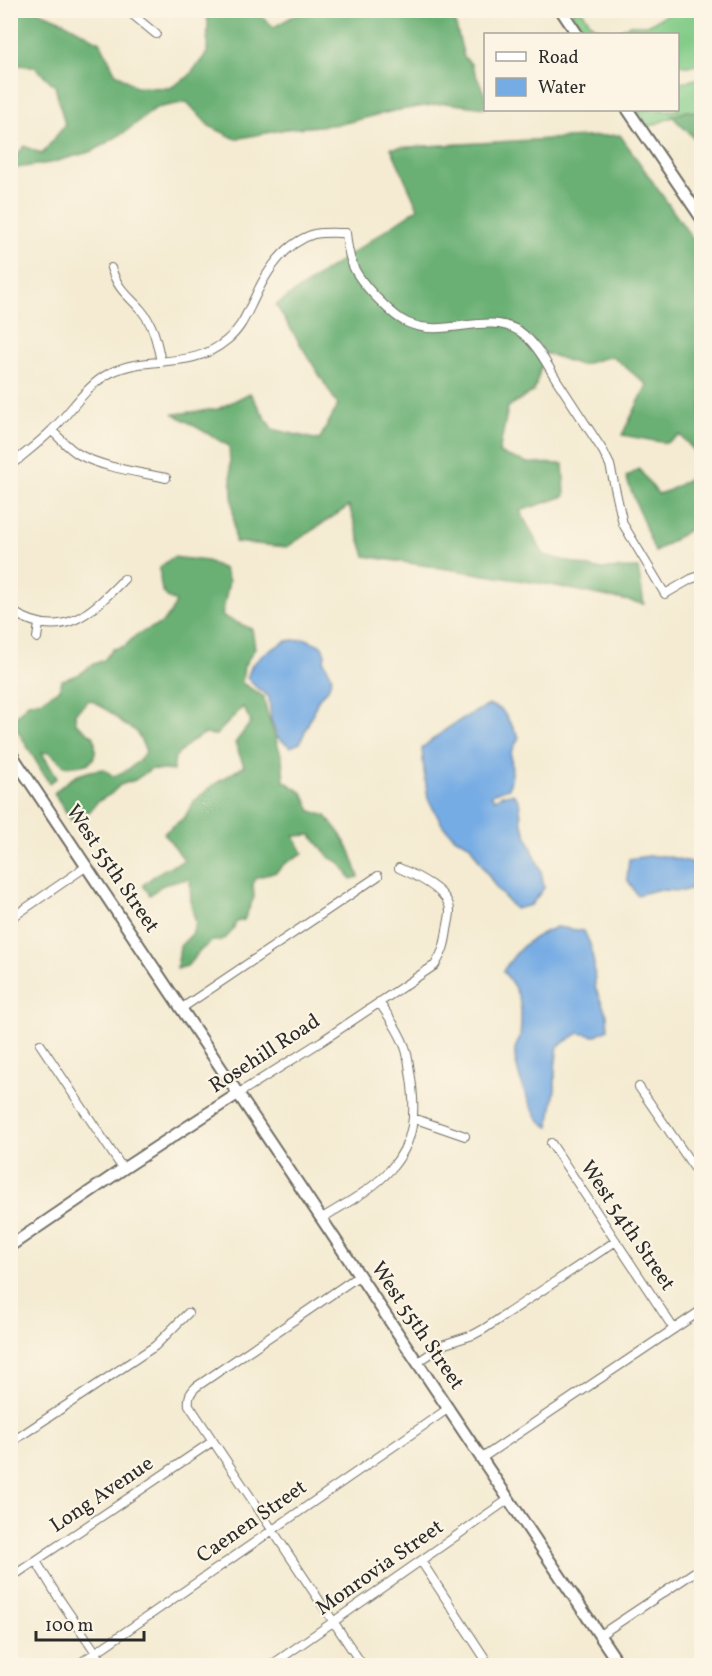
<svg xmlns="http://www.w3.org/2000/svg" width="712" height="1676" viewBox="0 0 712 1676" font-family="Vollkorn,serif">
<rect width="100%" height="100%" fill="#fcf5e5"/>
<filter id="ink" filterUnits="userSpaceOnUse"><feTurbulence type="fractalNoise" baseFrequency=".0167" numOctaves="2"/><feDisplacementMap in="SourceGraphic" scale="12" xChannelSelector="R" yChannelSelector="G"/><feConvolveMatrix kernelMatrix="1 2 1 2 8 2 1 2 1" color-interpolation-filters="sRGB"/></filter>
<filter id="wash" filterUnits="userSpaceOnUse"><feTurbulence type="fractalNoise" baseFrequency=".008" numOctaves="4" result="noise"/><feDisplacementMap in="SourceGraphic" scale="24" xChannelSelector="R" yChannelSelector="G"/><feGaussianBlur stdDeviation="1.35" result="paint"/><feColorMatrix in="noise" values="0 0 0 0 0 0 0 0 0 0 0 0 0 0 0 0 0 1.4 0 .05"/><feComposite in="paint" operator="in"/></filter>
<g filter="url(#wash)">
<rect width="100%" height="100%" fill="#f4ebd2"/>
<!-- green -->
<path fill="#83cc88" stroke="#577c5a" stroke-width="1.5" d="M570,11H582L593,26L612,34L630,25H647L674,11H701V65L684,66L678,64V34H586Z
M701,78V113L687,111L648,127L636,110H678V83Z"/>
<!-- forest -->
<path fill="#6ab074" stroke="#4a6e50" stroke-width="1.5" d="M11,10L38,11L62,21L100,42L115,72L136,87L170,88L188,77L207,53L208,22L205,11H258V13L274,27L302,11H439L454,18L464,57L471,64L485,95V108L445,103L393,111L341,124L286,129L236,139L209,126L187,102L156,108L125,132L93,151L50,163L11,169V159L14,160L24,146L42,154L65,125L55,86L35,67L11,64Z
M688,111L701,113V144H700L672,116Z
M620,135L701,251V522L655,552L626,477L639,469L658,494L670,490L699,473V456L680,435L666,443L622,435L647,385L612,356L580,365L545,353L534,391L508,407L499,453L528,463L563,464L565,496L520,511L544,555L597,569L638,568L644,604L550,585L365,556L349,506L287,547L235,542L229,446L174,414L218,409L250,393L272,429L319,440L338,405L276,305L418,208L391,148Z
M173,557L207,561L224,569L229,581L222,616L252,629L255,648L244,666L242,683L264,697L266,709L282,758L284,781L303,793L311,811L326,816L340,834L350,851L359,877L351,879L339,862L330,858L311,835L294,836L303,853L284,864L276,872L255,878L253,883L254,897L244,920L236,922C232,934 225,942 212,941L201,950L187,966L177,969L180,946L192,934L196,923L191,906L190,879L171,882L161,886L150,895L143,885C158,872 166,867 185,861L164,833L185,817L194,801L213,785L244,766L235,743L251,722L243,707L216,735L204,734L192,741L175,757L173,771L151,769L135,780L120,785L111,794L97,802L90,811L72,821L54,793C71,777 81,771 104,769L113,776C128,771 137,764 146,751L136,731L123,724L110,712L93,701L89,700L75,713L76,723L94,737C99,764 90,766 65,766L49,752L42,753L57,778L49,783L12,721L28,703C46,702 45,696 60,689L62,680L78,675L92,665L104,660L113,649L125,646L136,635L162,623L170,614L176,602C159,595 160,584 160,567Z"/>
<!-- water -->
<path fill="#76ace4" stroke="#506c88" stroke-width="1.5" d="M306,639L322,646L325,654L324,661L332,677L328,689L319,698L300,743L291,747L278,738L271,720L269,697L257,688L247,678L252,665L265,653L286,641Z
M490,705L502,710L519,737L511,753L512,775L509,788L494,793L491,796L495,799L502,795L513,794L519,801L522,824L541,871L544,888L531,905L515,909L497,889L469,844L456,838L443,826L428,799L424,771L422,748C445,729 462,717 490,705Z
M649,856H665L699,864L701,866V885L683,891L656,890L637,895L627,879L629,859Z
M556,927L584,931L590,944L594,964L595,987L607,1015L608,1029L594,1036L579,1033L558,1046L555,1068V1089L549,1127C532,1122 513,1066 515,1049C516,1045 519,1040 520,1036C521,1029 521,1020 521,1012C520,994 514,985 503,971C520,946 528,939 556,927Z"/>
</g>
<g filter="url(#ink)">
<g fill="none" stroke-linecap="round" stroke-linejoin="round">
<!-- street casing -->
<g stroke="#716e65" stroke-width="10">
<path id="street" d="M127,10L156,34
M10,112H11
M111,268C119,291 126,293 141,310C154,325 157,343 161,362
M52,431C61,439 69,449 80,455C104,468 139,472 166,478
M10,452L19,459
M10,466C24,454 39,443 52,430C72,411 85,386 110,373C150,353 189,372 227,340C241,329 246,315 254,299C266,272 284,243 314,234C325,232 336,233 346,233C349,264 354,274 376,297C385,306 396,318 408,323C445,339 486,311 519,331C537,343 547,365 558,382C573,405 588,428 603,451L610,465L623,524L665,594L691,579L702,575
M10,610C61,643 89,615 124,579
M37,638L39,624
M10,919L87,866
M182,1008L378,876
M40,1044L123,1169
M639,1087L702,1179
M239,1093L322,1041L435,965C443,952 445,945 447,930C448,924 450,917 450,911C450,891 415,875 399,868
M413,1118L465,1136
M551,1143L674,1329
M322,1218C345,1204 372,1190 390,1170C415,1142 416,1114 411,1078C409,1068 409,1057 405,1047C399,1030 389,1017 379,1002
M360,1275L196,1387C190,1393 188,1397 189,1405L363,1666
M418,1362L445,1344L473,1335L484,1329L616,1241
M10,1443L155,1346L188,1313
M482,1458L702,1310
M36,1561L58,1597L105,1666
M421,1561L490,1666
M10,1578L213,1441
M600,1635L702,1567
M76,1666L449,1408
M270,1666L509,1499"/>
</g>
<!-- secondary casing -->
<g stroke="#716e65" stroke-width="14">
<path id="secondary" d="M561,10L577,34
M628,110L702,219
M10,752L620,1666
M10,1246L123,1169L239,1093"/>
</g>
<!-- street -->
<use href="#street" stroke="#fff" stroke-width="8"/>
<!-- secondary -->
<use href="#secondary" stroke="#fff" stroke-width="10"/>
</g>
</g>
<g text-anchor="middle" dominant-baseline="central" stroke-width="4.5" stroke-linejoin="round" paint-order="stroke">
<!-- street labels -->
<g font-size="21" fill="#2b2b2b" stroke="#fcf5e5">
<text transform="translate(112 869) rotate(56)">West 55th Street</text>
<text transform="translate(265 1054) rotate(-33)">Rosehill Road</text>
<text transform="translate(627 1226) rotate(56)">West 54th Street</text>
<text transform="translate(417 1326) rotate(56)">West 55th Street</text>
<text transform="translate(102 1495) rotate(-34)">Long Avenue</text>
<text transform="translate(252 1522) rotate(-35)">Caenen Street</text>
<text transform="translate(380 1568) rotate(-35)">Monrovia Street</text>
</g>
</g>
<!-- margin -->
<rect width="712" height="1676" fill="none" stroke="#fcf5e5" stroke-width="36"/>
<!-- legend -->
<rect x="484" y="33" width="195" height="78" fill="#fcf5e5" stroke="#a8a49b" stroke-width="1.5"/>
<rect x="496" y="52" width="30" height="9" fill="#ffffff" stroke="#a8a49b" stroke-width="1.5"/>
<text x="538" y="63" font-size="18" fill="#2b2b2b">Road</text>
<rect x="496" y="78" width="30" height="18" fill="#76ace4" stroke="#a8a49b" stroke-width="1.5"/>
<text x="538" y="93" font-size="18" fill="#2b2b2b">Water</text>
<!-- scale -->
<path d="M36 1631v9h108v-9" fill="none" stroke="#2b2b2b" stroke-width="3"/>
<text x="45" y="1631" font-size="18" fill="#2b2b2b" stroke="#fcf5e5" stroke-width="4.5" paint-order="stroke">100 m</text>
</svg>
